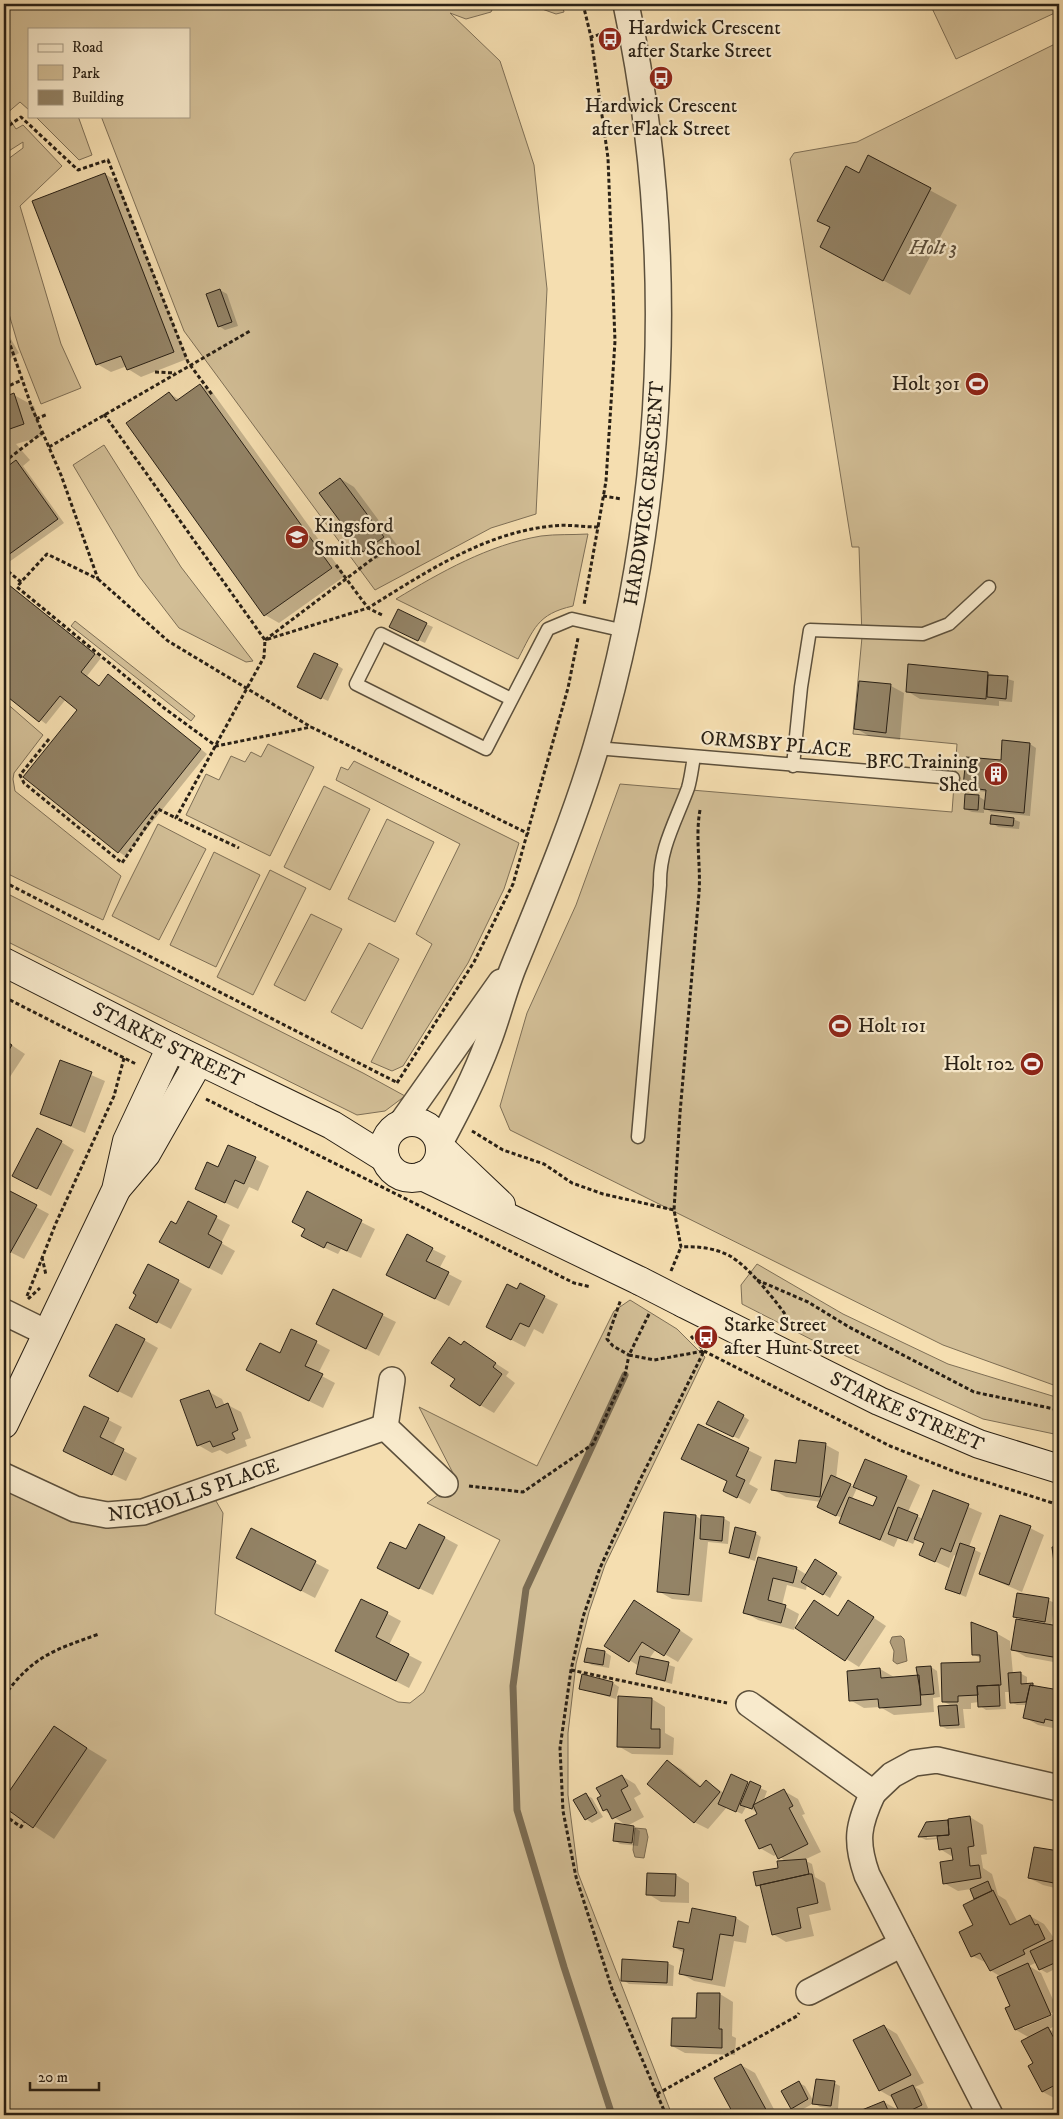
<svg xmlns="http://www.w3.org/2000/svg" width="1063" height="2119" viewBox="0 0 1063 2119" font-family="'IM FELL DW Pica',serif">
<rect width="100%" height="100%" fill="#f5deb0"/>
<filter id="stains"><feTurbulence type="fractalNoise" baseFrequency=".004" numOctaves="4"/><feColorMatrix values="0 0 0 0 .2 0 0 0 0 .09 0 0 0 0 .02 0 0 0 .5 -.17"/></filter>
<radialGradient id="worn" r=".72"><stop offset=".6" stop-color="#630" stop-opacity="0"/><stop offset="1" stop-color="#630" stop-opacity=".3"/></radialGradient>
<!-- green -->
<path fill="#d2be96" stroke="#7e6f56" d="M4,4H495L491,12L466,19L450,13L500,61L534,165L547,289L536,514L491,528L375,590L184,331L101,116H189V29H29V110L20,102L6,114L16,129L23,125L62,166L20,206L61,344L81,388L41,404L19,348L4,297V162L23,148V142L4,154Z
M528,4H562L564,12L556,14Z
M930,4H1059V11L956,59Z
M1059,42V1387L943,1345L510,1130L500,1106L527,1013L576,905L620,784L952,812L957,744L853,734L862,637L859,547H852L790,159L794,153L857,142Z
M35,116H78L92,155L79,160Z
M104,445L181,567L253,661L246,662L179,628L139,576L73,465Z
M588,534L573,606C537,614 534,629 518,659L396,599C441,572 488,545 541,536C556,534 572,535 588,534Z
M75,621L195,716L191,721L71,626Z
M4,701L43,735L14,773L13,779L15,791L121,876L103,920L4,872Z
M268,744L314,767L270,856L186,815L206,774L219,780L231,756L245,762L251,752L261,757Z
M354,761L519,843L504,889L468,963L403,1066L392,1071L371,1062L432,944L416,934L460,844L336,780L341,767L348,770Z
M324,786L370,809L330,890L284,867Z
M387,819L434,842L395,922L348,899Z
M158,824L206,849L159,940L112,916Z
M214,852L260,875L216,967L170,945Z
M270,870L306,888L253,995L217,977Z
M4,892L363,1073L405,1096L385,1111L357,1115L4,940Z
M311,914L342,929L305,1001L274,985Z
M369,943L399,959L362,1029L331,1012Z
M757,1264L843,1314L948,1364L1059,1398V1435L983,1419L824,1346L742,1304L741,1285Z
M630,1300L677,1329L705,1357L605,1565L589,1612L576,1664L568,1733V1795L578,1873L672,2115H4V1476L107,1515L209,1489L223,1513L215,1614L398,1702L410,1703L424,1692L500,1540L427,1503L438,1495L454,1475L419,1407L537,1466L614,1311Z"/>
<!-- water -->
<path fill="#b09d7b" stroke="#7a6b52" d="M901,1636L904,1639L907,1661L897,1664L893,1661L894,1651L890,1642L892,1637Z
M635,1828L646,1829L648,1837L644,1858L635,1857L633,1850Z"/>
<!-- shadow -->
<path fill="#0003" fill-rule="evenodd" d="M869,157L957,205L910,295L822,247Z
M105,174L118,182L187,359L141,377L128,369L127,366L111,372L97,364Z
M220,290L227,294L238,326L225,330L219,326Z
M4,327L19,353L4,362Z
M200,385L213,393L345,576L279,623L265,615L127,423L169,393L180,400Z
M14,395L34,406L43,436L16,444L30,460L23,466L64,523L9,562L4,559V398Z
M341,479L354,487L397,545L377,559L364,551Z
M4,581L101,658L87,676L100,687L114,680L207,754L125,856L119,852L79,710L66,699L46,724L4,692Z
M426,624L433,627L425,643L397,630Z
M337,665L343,669L328,701L305,690Z
M988,673L1014,681L1012,702L999,701V706L920,699L907,691Z
M861,683L891,686L904,693L900,740L869,736L855,728Z
M1030,744L1036,748L1030,816L991,812L984,808V813L972,812L965,809L978,796L986,801L987,792L971,790L964,787Z
M1013,819L1020,822L1019,829L998,827L992,823Z
M4,1040L25,1054L4,1086Z
M61,1062L105,1081L85,1133L41,1113Z
M61,1142L74,1150L51,1196L27,1183Z
M229,1146L269,1166L258,1191L249,1187L238,1209L197,1189L219,1169Z
M6,1191L49,1214L24,1259L4,1249V1196Z
M188,1203L230,1225L221,1243L235,1251L222,1275L174,1250Z
M361,1222L375,1229L361,1258L341,1249L338,1254L316,1244Z
M432,1249L446,1256L439,1269L462,1281L449,1306L401,1282Z
M149,1265L192,1289L171,1329L144,1315Z
M518,1291L544,1297L558,1304L543,1334L534,1329L525,1347L487,1327Z
M382,1315L396,1322L379,1356L331,1331Z
M292,1330L330,1350L318,1374L335,1383L323,1408L261,1378L280,1355Z
M450,1338L462,1346L464,1343L509,1372L506,1376L515,1383L494,1413L480,1405L457,1379Z
M144,1340L158,1348L132,1398L104,1384Z
M209,1392L222,1399L225,1406L228,1405L241,1412L251,1438L245,1440L247,1446L227,1454L220,1450L212,1453L198,1445Z
M85,1408L122,1427L113,1445L137,1458L126,1481L78,1458Z
M743,1416L749,1420L739,1439L714,1427Z
M699,1426L762,1457L749,1484L758,1489L750,1504L724,1490L729,1482Z
M800,1441L826,1445L839,1452L836,1479L854,1487L906,1478L920,1485L908,1512L923,1519L934,1492L982,1513L969,1547L981,1553L966,1597L946,1589L957,1556L954,1555L949,1568L921,1555L925,1544L916,1538L913,1544L898,1538L894,1547L840,1522L842,1518L825,1510L821,1502L786,1497L772,1489L797,1464ZM857,1488L878,1498L874,1508L852,1499Z
M696,1516L702,1520L723,1518L730,1522L728,1544L708,1542L702,1602L672,1599L658,1591Z
M1030,1528L1044,1535L1022,1592L980,1574Z
M252,1530L329,1570L315,1598L251,1565Z
M755,1533L761,1537L755,1561L730,1553Z
M445,1538L458,1545L433,1595L392,1575L406,1551Z
M759,1558L796,1568L807,1575L816,1561L842,1577L830,1598L807,1584L806,1590L787,1585L782,1605L799,1614L794,1630L758,1620L744,1612Z
M362,1600L401,1621L389,1645L422,1662L409,1688L350,1658Z
M1048,1600L1055,1603L1051,1626L1059,1627V1663L1026,1657L1012,1649L1024,1621L1015,1616Z
M648,1609L693,1639L678,1662L656,1649L649,1659L675,1667L672,1684L637,1674L639,1666L606,1646Z
M862,1610L886,1626L859,1667L797,1628Z
M996,1633L1010,1641L1013,1674L1020,1673L1027,1677V1685L1059,1693L1058,1729L1038,1725L1024,1717L1027,1705H1017L1011,1702L1010,1692H1005L1006,1709L986,1710L980,1706L979,1702L971,1703V1709H963L965,1728L947,1729L941,1726L952,1706L944,1702L982,1663V1659L973,1654Z
M605,1652L611,1656L609,1668L592,1665L585,1661Z
M931,1667L937,1671L940,1697L933,1698L934,1712L894,1715L880,1707L864,1708L850,1700L848,1672L880,1669L894,1677L919,1676Z
M613,1683L619,1687L616,1699L580,1688Z
M620,1698L652,1699L665,1707V1733L674,1738L673,1755L632,1754L618,1746Z
M54,1728L107,1760L54,1839L4,1806V1801Z
M667,1761L681,1769L702,1787L706,1781L724,1793L731,1776L767,1791L763,1802L784,1791L798,1799L805,1814L802,1815L821,1852L804,1860L812,1864L815,1877L825,1883L831,1910L809,1915L814,1936L786,1942L773,1934L762,1888L757,1885L786,1862L777,1854L774,1856L760,1848L757,1812L746,1807L742,1814L727,1807L708,1829L694,1822Z
M622,1776L635,1784L641,1794L634,1798L644,1817L627,1826L604,1810Z
M586,1795L592,1798L603,1817L592,1823L586,1819Z
M970,1817L983,1825L987,1854L981,1855L983,1868L992,1874L998,1895L1006,1900L1018,1923L1030,1916L1044,1924L1059,1945V1967L1047,1973L1040,1969L1037,1962L1029,1966L1041,1973L1059,2013V2024L1049,2029L1059,2035V2098L1056,2099L1043,2092L1030,2038L1016,2030L1007,2009L1011,2006L1001,1977L990,1970L987,1963L972,1956L977,1900L971,1889L958,1891L944,1883L954,1861L953,1857L940,1849L939,1839L926,1840L920,1837L927,1823ZM943,1834V1837L927,1838V1835ZM1056,2011L1057,2013L1023,2028V2026Z
M634,1827L640,1831L638,1846L620,1844L614,1840Z
M1035,1848L1059,1853V1889L1043,1885L1029,1878Z
M676,1875L689,1883V1903L661,1902L648,1894Z
M693,1910L736,1918L749,1926L746,1943L734,1941L725,1987L694,1981L680,1973L684,1953L674,1947L690,1925Z
M667,1963L674,1966L673,1986L629,1984L623,1980Z
M720,1994L733,2002L732,2036L736,2038L735,2055L685,2053L672,2046Z
M884,2026L897,2034L924,2083L915,2087L920,2090L928,2108L913,2115H904L899,2112L900,2115H860L859,2113L884,2102L900,2111L893,2098L879,2090Z
M741,2065L755,2073L777,2115H735L716,2079Z
M799,2083L805,2086L814,2102L834,2083L840,2086L838,2109L820,2107L814,2103L798,2112L792,2108Z"/>
<g fill="none" stroke-linecap="round" stroke-linejoin="round">
<!-- stream -->
<path stroke="#7a6b52" stroke-width="7" d="M612,2115L564,1967L517,1810L513,1686L526,1589L625,1375"/>
</g>
<!-- building -->
<path fill="#938366" stroke="#292015" d="M868,155L931,188L883,281L820,247L830,227L817,221L846,166L859,173Z
M105,173L174,352L127,370L121,356L96,365L32,201Z
M220,289L232,322L218,327L206,294Z
M200,384L332,568L264,616L126,423L169,392L176,401Z
M14,393L24,424L4,431V397Z
M4,441L10,448L4,454Z
M16,460L58,519L4,558V469Z
M340,478L384,537L363,552L319,493Z
M4,581L95,654L81,672L99,686L108,674L201,749L118,853L23,777L77,710L60,696L39,722L4,694Z
M398,609L427,623L418,641L389,627Z
M314,653L338,664L321,699L297,687Z
M908,664L988,672L986,699L906,692Z
M988,675L1008,676L1006,699L987,697Z
M859,681L891,684L886,733L854,729Z
M1002,740L1030,743L1024,813L984,809L986,790L963,787L966,757L1001,760Z
M965,794L979,795L978,810L964,809Z
M991,815L1014,818L1013,826L990,824Z
M4,1040L12,1045L4,1058Z
M60,1060L92,1072L71,1126L40,1114Z
M37,1128L62,1141L37,1189L12,1176Z
M228,1145L256,1157L244,1184L235,1180L225,1203L195,1189L207,1162L218,1167Z
M6,1189L37,1205L10,1253L4,1249V1193Z
M307,1191L362,1220L347,1251L327,1242L324,1248L301,1236L305,1229L292,1222Z
M188,1201L217,1216L208,1234L222,1242L209,1268L159,1242L171,1221L176,1224Z
M407,1234L433,1248L426,1261L449,1272L435,1299L386,1275Z
M148,1264L179,1280L157,1323L129,1308L136,1295L133,1293Z
M520,1283L545,1296L529,1327L520,1323L511,1340L486,1327L507,1284L517,1289Z
M333,1289L383,1314L366,1349L316,1324Z
M116,1324L145,1339L118,1392L89,1376Z
M291,1329L317,1341L305,1366L323,1374L309,1401L246,1370L260,1343L280,1353Z
M449,1337L461,1345L464,1341L496,1363L493,1367L502,1374L480,1406L450,1386L455,1379L431,1363Z
M209,1390L216,1408L228,1403L238,1430L232,1433L235,1439L213,1447L210,1441L197,1446L180,1400Z
M718,1401L744,1415L733,1437L706,1424Z
M84,1406L109,1418L100,1437L124,1449L112,1475L63,1451Z
M698,1424L749,1448L736,1476L745,1480L737,1498L723,1491L727,1481L681,1459Z
M799,1440L826,1443L820,1497L771,1490L775,1460L796,1463Z
M865,1459L907,1476L880,1540L839,1523L849,1497L873,1506L877,1497L853,1487Z
M831,1475L851,1484L836,1516L817,1507Z
M933,1490L969,1504L951,1552L941,1548L935,1562L919,1555L924,1543L914,1539Z
M898,1507L918,1515L907,1541L888,1534Z
M664,1512L696,1515L689,1595L657,1592Z
M701,1515L724,1517L722,1541L700,1539Z
M1000,1515L1031,1526L1009,1585L979,1574Z
M419,1524L445,1537L419,1589L377,1568L390,1542L406,1549Z
M735,1527L756,1532L749,1558L729,1553Z
M251,1528L316,1561L301,1591L236,1558Z
M960,1543L975,1548L960,1594L945,1589Z
M1059,1546V1594H1058L1052,1547Z
M758,1557L797,1567L793,1583L773,1578L768,1600L786,1605L781,1623L743,1613Z
M815,1559L837,1573L823,1595L801,1582Z
M1017,1593L1049,1598L1045,1622L1013,1617Z
M361,1599L388,1612L376,1637L409,1654L396,1681L335,1651Z
M634,1600L680,1630L664,1656L642,1642L629,1662L604,1646Z
M814,1600L838,1616L848,1600L874,1617L845,1661L795,1628Z
M1016,1619L1059,1626V1658L1011,1650Z
M971,1622L997,1632L1001,1685L977,1686L978,1695L958,1696V1702H942L941,1663L980,1662V1655H972Z
M587,1648L605,1651L603,1665L584,1662Z
M640,1656L669,1662L665,1681L636,1674Z
M931,1666L934,1694L921,1695L916,1667Z
M880,1668L881,1678L919,1675L921,1705L879,1708L878,1699L849,1701L847,1671Z
M1021,1672V1684L1033,1683V1686L1030,1685L1026,1702L1010,1703L1008,1673Z
M582,1674L613,1682L610,1696L579,1689Z
M999,1685L1000,1706L978,1707L977,1686Z
M1030,1685L1059,1690V1722L1045,1719L1044,1723L1023,1718Z
M618,1696L652,1698L651,1729H660V1748L617,1747Z
M957,1705L959,1725L940,1726L938,1706Z
M54,1726L87,1748L33,1828L4,1807V1799Z
M667,1760L700,1787L706,1780L720,1792L694,1823L647,1784Z
M731,1774L748,1782L736,1812L718,1804Z
M622,1775L628,1786L621,1790L631,1810L612,1819L607,1809L603,1811L597,1798L601,1796L596,1788Z
M750,1781L761,1786L752,1809L740,1805Z
M784,1789L793,1806L789,1808L808,1844L778,1859L771,1844L759,1849L745,1820L757,1814L753,1805Z
M586,1793L597,1813L585,1820L573,1800Z
M970,1816L974,1846L968,1847L970,1866L979,1865L981,1878L943,1884L940,1862L953,1860L951,1848L939,1850L937,1836L949,1835L948,1819Z
M948,1820L949,1835L918,1837L926,1822Z
M615,1823L634,1826L632,1843L613,1841Z
M1034,1847L1059,1851V1884L1028,1878Z
M806,1859L809,1874L756,1886L753,1872L778,1868L777,1861Z
M647,1873L676,1874L675,1896L646,1895Z
M809,1874H812L818,1903L797,1908L801,1928L772,1935L760,1885Z
M988,1881L992,1891L974,1899L970,1889Z
M993,1890L1010,1925L1030,1915L1035,1925L1038,1924L1045,1939L1023,1950L1025,1954L990,1971L980,1953L971,1957L959,1932L973,1925L963,1905Z
M692,1908L736,1917L733,1936L720,1934L712,1980L679,1974L684,1949L673,1947L678,1921L689,1923Z
M1053,1940L1059,1954V1961L1039,1970L1030,1951Z
M622,1959L668,1962L667,1983L621,1981Z
M1028,1963L1051,2015L1015,2030L1005,2008L1010,2006L997,1977Z
M697,1993H720L719,2029H722V2048L671,2046L672,2018H696Z
M884,2025L911,2075L879,2091L853,2040Z
M1048,2027L1058,2046L1055,2047L1059,2054V2083L1042,2092L1028,2066L1033,2063L1021,2041Z
M741,2064L769,2115H734L714,2078Z
M816,2079L835,2081L831,2106L812,2104Z
M799,2081L808,2099L791,2109L781,2091Z
M913,2085L922,2105L901,2115L891,2095Z
M884,2101L890,2115H859L857,2112Z"/>
<g fill="none" stroke-linecap="round" stroke-linejoin="round">
<!-- lane casing -->
<g stroke="#5c503c" stroke-width="15">
<path id="lane" d="M511,699L381,634L356,684L486,749L548,629L572,619L625,631
M596,748L953,778
M793,766L801,687L810,630L923,634L949,624L989,587
M638,1137L660,885C659,849 676,821 688,788C691,778 692,767 694,757"/>
</g>
<!-- street casing -->
<g stroke="#5c503c" stroke-width="28">
<g id="street">
<path d="M400,1125L501,982"/>
<path id="s1" d="M440,1143C457,1111 475,1077 488,1042C498,1016 504,989 515,963C544,892 574,821 596,747C667,507 678,249 626,4"/>
<path d="M4,1312L47,1333"/>
<path d="M385,1427L392,1380"/>
<path id="s2" d="M4,1476L75,1509L107,1515L143,1512L385,1427L445,1484"/>
<path d="M749,1704L873,1793L892,1775L914,1763L937,1760L1059,1788"/>
<path d="M873,1793C858,1825 855,1841 867,1875L990,2115"/>
<path d="M809,1992L902,1944"/>
</g>
</g>
<!-- secondary casing -->
<g stroke="#292015" stroke-width="30">
<g id="secondary">
<path id="s3" d="M4,962L171,1047L332,1125L385,1158"/>
<circle cx="412" cy="1150" r="28"/>
<path d="M441,1148L501,1205"/>
<path d="M422,1176L640,1281"/>
<path d="M118,1187L146,1154L199,1061"/>
<path id="s4" d="M683,1303L879,1401L979,1444L1059,1469"/>
<path d="M4,1424L116,1190L127,1141L171,1047"/>
</g>
</g>
<!-- path -->
<path stroke="#292015" stroke-width="3" stroke-dasharray="4 2.5" stroke-linecap="butt" d="M583,4L591,37L608,32
M591,37L608,158L615,341L606,481L598,527
M4,129L21,117L78,170L108,160L188,362L213,396
M4,327L32,408L61,475L98,579L47,554L21,582L4,568
M155,372L175,373
M4,388L22,380
M104,414L265,640L264,657L176,818L239,848
M36,419L48,414
M49,447L250,331
M4,462L42,433
M603,496L622,499
M373,545L379,554L265,640L368,608L384,616
M336,565L368,608C425,573 483,533 552,526C567,524 583,527 598,527L584,605
M98,579L168,641L311,727L529,834
M21,582L17,587L164,708L216,746L311,727
M49,739L20,775L24,783L122,863L158,809L176,818
M700,810C695,838 701,865 699,893L680,1113L674,1210L681,1247C698,1246 715,1248 730,1256C748,1266 780,1305 790,1322L788,1329
M4,882L398,1083
M4,997L136,1064
M397,1083L474,962L513,884L568,688L578,638
M206,1099L574,1283L591,1287
M472,1131L503,1150L544,1164L572,1183L603,1194L674,1210
M42,1257L46,1275
M671,1271L681,1247
M757,1280L808,1302L849,1327L974,1392L1059,1410
M27,1296L56,1223L114,1096L124,1058
M28,1299L40,1288
M649,1314L629,1355L654,1360L704,1351L639,1482L600,1568L583,1617L571,1670L560,1748L563,1811L576,1877L612,1989L666,2115
M691,1336L704,1351L890,1446L958,1473L1059,1505
M4,1347L8,1339
M469,1486L523,1492L593,1444L625,1375L629,1355L613,1346L607,1339L621,1299
M571,1670L727,1703
M4,1696C33,1656 54,1650 99,1634
M4,1815L21,1827L24,1822
M657,2094L797,2016L799,2013"/>
<!-- lane -->
<use href="#lane" stroke="#f8eacc" stroke-width="12"/>
<!-- street -->
<use href="#street" stroke="#f8eacc" stroke-width="25"/>
<!-- secondary -->
<use href="#secondary" stroke="#f8eacc" stroke-width="28"/>
<!-- secondary-bridge casing -->
<g stroke="#292015" stroke-width="30" stroke-linecap="butt">
<path id="secondary-bridge" d="M640,1281L683,1303"/>
</g>
<!-- secondary-bridge -->
<use href="#secondary-bridge" stroke="#f8eacc" stroke-width="28"/>
</g>
<!-- icons -->
<defs>
<g id="bus-disc" transform="scale(1.25)"><circle r="9.5" fill="#8f2418" stroke="#f8eacc"/><path d="M-5-6H5V4H4V6H2V4H-2V6H-4V4H-5ZM-3.5-4V0h7V-4ZM-3.5 1.2v1.5H-2V1.2ZM2 1.2v1.5H3.5V1.2Z" fill="#fff"/></g>
<g id="stadium-disc" transform="scale(1.25)"><circle r="9.5" fill="#8f2418" stroke="#f8eacc"/><path d="M0-5a6.5 5 0 1 0 0 10a6.5 5 0 1 0 0-10ZM-3.5-1.8h7v3.6h-7Z" fill="#fff"/></g>
<g id="school-disc" transform="scale(1.25)"><circle r="9.5" fill="#8f2418" stroke="#f8eacc"/><path d="M0-5L7-2L0 1L-7-2ZM-4 1L0 2.5L4 1V4Q0 6-4 4Z" fill="#fff"/></g>
<g id="building-disc" transform="scale(1.25)"><circle r="9.5" fill="#8f2418" stroke="#f8eacc"/><path d="M-4-6H4V6H1V3H-1V6H-4ZM-2.5-4.3h1.7v1.8h-1.7ZM.8-4.3h1.7v1.8H.8ZM-2.5-1h1.7V.8h-1.7ZM.8-1h1.7V.8H.8Z" fill="#fff"/></g>
</defs>
<g fill-rule="evenodd">
<use href="#bus-disc" x="610" y="39"/>
<use href="#bus-disc" x="661" y="78"/>
<use href="#stadium-disc" x="977" y="384"/>
<use href="#school-disc" x="297" y="537"/>
<use href="#building-disc" x="996" y="774"/>
<use href="#stadium-disc" x="840" y="1026"/>
<use href="#stadium-disc" x="1032" y="1064"/>
<use href="#bus-disc" x="706" y="1337"/>
</g>
<g text-anchor="middle" dominant-baseline="central" stroke-width="4.5" stroke-linejoin="round" paint-order="stroke">
<!-- poi labels -->
<g font-size="20" fill="#292015" stroke="#f8eacc" text-anchor="start">
<text x="628" y="28">Hardwick Crescent<tspan x="628" dy="23">after Starke Street</tspan></text>
<text x="661" y="106" text-anchor="middle">Hardwick Crescent<tspan x="661" dy="23">after Flack Street</tspan></text>
<text x="960" y="384" text-anchor="end">Holt 301</text>
<text x="314" y="526">Kingsford<tspan x="314" dy="23">Smith School</tspan></text>
<text x="978" y="762" text-anchor="end">BFC Training<tspan x="978" dy="23">Shed</tspan></text>
<text x="858" y="1026">Holt 101</text>
<text x="1014" y="1064" text-anchor="end">Holt 102</text>
<text x="724" y="1325">Starke Street<tspan x="724" dy="23">after Hunt Street</tspan></text>
</g>
<!-- park labels -->
<g font-size="20" font-style="italic" fill="#5c4f3c" stroke="#f8eacc">
<text x="933" y="248">Holt 3</text>
</g>
<!-- street labels -->
<g font-size="20" fill="#292015" stroke="#f8eacc">
<text stroke="none"><textPath href="#s1" startOffset="685">HARDWICK CRESCENT</textPath></text>
<text transform="translate(776 745) rotate(5)">ORMSBY PLACE</text>
<text stroke="none"><textPath href="#s3" startOffset="184">STARKE STREET</textPath></text>
<text stroke="none"><textPath href="#s4" startOffset="249">STARKE STREET</textPath></text>
<text stroke="none"><textPath href="#s2" startOffset="201">NICHOLLS PLACE</textPath></text>
</g>
</g>
<!-- margin -->
<rect width="1063" height="2119" fill="none" stroke="#f5deb0" stroke-width="20"/>
<rect x="5" y="5" width="1053" height="2109" fill="none" stroke="#292015" stroke-width="2.5"/>
<rect x="10" y="10" width="1043" height="2099" fill="none" stroke="#292015"/>
<!-- legend -->
<rect x="28" y="28" width="162" height="90" fill="#f8eacc" stroke="#a59983"/>
<rect x="38" y="44" width="25" height="8" fill="#f8eacc" stroke="#a59983"/>
<text x="72" y="52" font-size="15" fill="#292015">Road</text>
<rect x="38" y="65" width="25" height="15" fill="#d2be96" stroke="#a59983"/>
<text x="72" y="78" font-size="15" fill="#292015">Park</text>
<rect x="38" y="90" width="25" height="15" fill="#938366" stroke="#a59983"/>
<text x="72" y="102" font-size="15" fill="#292015">Building</text>
<!-- scale -->
<path d="M30 2082v8h69v-8" fill="none" stroke="#292015" stroke-width="2.5"/>
<text x="38" y="2082" font-size="15" fill="#292015" stroke="#f8eacc" stroke-width="4" paint-order="stroke">20 m</text>
<rect width="100%" height="100%" filter="url(#stains)"/>
<rect width="100%" height="100%" fill="url(#worn)"/>
</svg>
